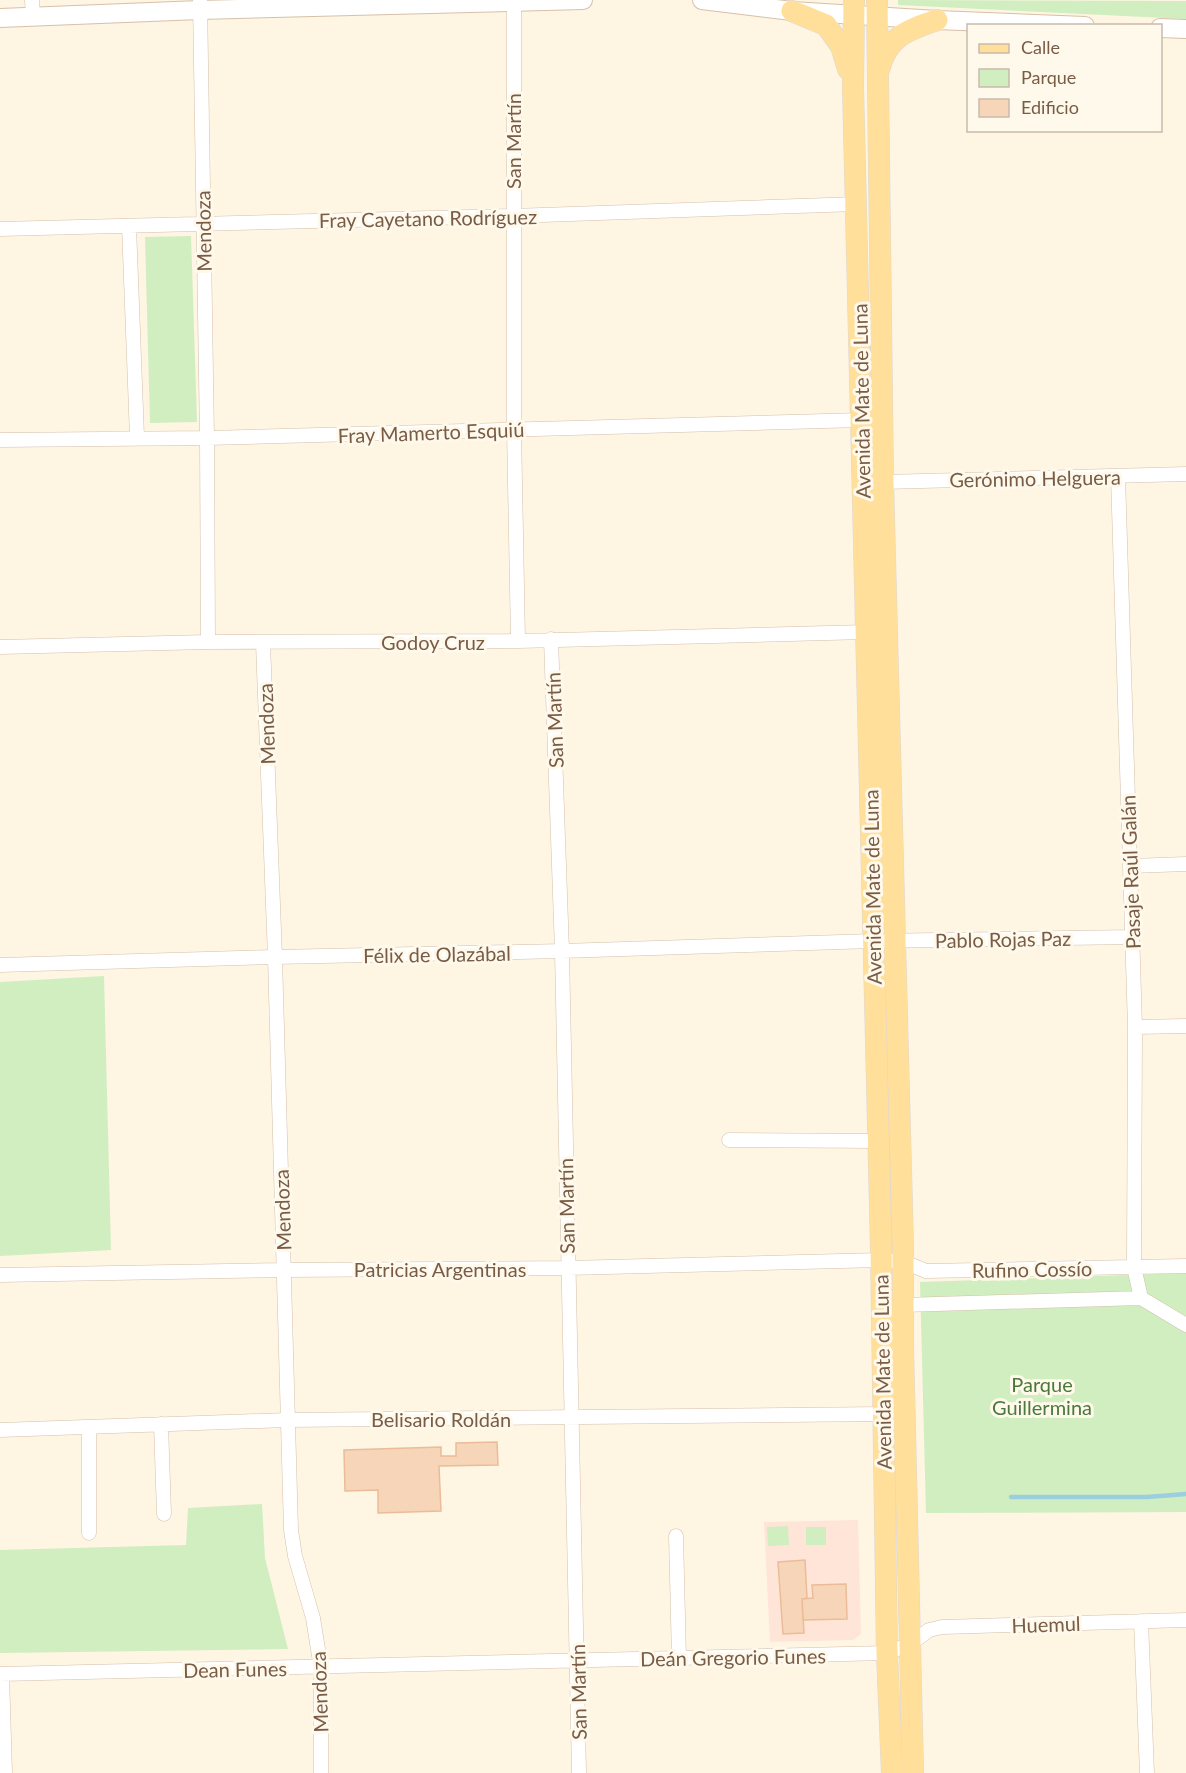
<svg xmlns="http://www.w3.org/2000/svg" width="1186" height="1773" viewBox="0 0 1186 1773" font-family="Lato,sans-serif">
<rect width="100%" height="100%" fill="#fef5e3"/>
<!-- commercial -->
<path fill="#ffe5d7" d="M858,1520L861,1634L853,1640L770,1642L764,1522Z"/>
<!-- green -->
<path fill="#d0eec0" d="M898,0L1186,1V19L898,5Z
M191,236L197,422L150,423L145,237Z
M104,976L111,1250L0,1256V982Z
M1186,1273V1512L926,1513L920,1282Z
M262,1504L265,1558L288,1649L0,1653V1550L186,1545L188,1508Z
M788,1526L789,1545L768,1546L767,1527Z
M806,1527H826V1545H806Z"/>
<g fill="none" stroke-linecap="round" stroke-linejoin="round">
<!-- stream -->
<path stroke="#9bcfdd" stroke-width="4.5" d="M1011,1497H1147L1186,1494"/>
</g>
<!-- building -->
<path fill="#f7d5b8" stroke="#ebbc97" stroke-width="1.5" d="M497,1442L498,1465L439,1466L441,1511L378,1513V1490L345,1491L344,1450L441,1447V1456H456V1443Z
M805,1560L807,1598L802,1599L804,1633L783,1634L778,1562Z
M846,1584L847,1619L803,1620L802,1599L813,1598L812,1585Z"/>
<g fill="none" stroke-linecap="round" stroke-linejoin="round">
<!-- minor casing -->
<g stroke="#d3c0ab" stroke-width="15">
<path id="minor" d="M32,0L33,17
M200,0L207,438L208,642
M514,0V429L518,641
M129,226L137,437
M0,229L513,216L857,204
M0,440L207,438L861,420
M1118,476L1135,1027L1134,1267L1141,1298L1186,1325
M883,482L1186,474
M551,639L562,951L579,1773
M263,643L275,957L291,1530L295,1556L313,1618L321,1668V1773
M0,647L208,642L518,641L866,632
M1131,866L1186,864
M0,965L275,957L562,951L873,941L1132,937
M1135,1027L1186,1026
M729,1140L878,1141
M0,1275L283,1270L568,1268L881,1260L904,1262L926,1271L1186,1266
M903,1305L1141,1298
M161,1424L164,1514
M89,1427V1533
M0,1430L287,1420L883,1414
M676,1536L679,1658
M1141,1621L1147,1773
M0,1674L887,1653L910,1644L929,1630L942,1627L1186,1620
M2,1674L5,1773"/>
</g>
<!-- secondary casing -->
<g stroke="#d7c0a8" stroke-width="20">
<path id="secondary" d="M702,0L792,11L937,20L1085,26
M0,18L200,10L583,0
M1160,28L1186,29"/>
</g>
<!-- primary casing -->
<g stroke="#dfd8d3" stroke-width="22">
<path id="primary" d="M854,0L853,87L881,1248L887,1653L892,1773
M877,0L883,482L903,1247V1346L913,1773
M792,11L826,25L841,46L848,69
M879,70C887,37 907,30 937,20"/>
</g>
<!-- minor -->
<use href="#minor" stroke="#fff" stroke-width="14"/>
<!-- secondary -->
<use href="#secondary" stroke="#fff" stroke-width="18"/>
<!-- primary -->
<use href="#primary" stroke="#ffdf9a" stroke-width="21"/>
</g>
<g text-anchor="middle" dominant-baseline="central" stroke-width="6" stroke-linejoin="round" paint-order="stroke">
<!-- street labels -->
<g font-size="20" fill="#795c46" stroke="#fff9ec">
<text transform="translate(513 141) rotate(-90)">San Martín</text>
<text transform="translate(428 218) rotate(-1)">Fray Cayetano Rodríguez</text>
<text transform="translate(203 231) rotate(-91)">Mendoza</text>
<text transform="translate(861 401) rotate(-91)">Avenida Mate de Luna</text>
<text transform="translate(431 432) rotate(-2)">Fray Mamerto Esquiú</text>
<text transform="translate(1035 478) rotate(-1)">Gerónimo Helguera</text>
<text x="433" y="642">Godoy Cruz</text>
<text transform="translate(554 720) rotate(-92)">San Martín</text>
<text transform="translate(266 724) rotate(-92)">Mendoza</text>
<text transform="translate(1130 872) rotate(-92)">Pasaje Raúl Galán</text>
<text transform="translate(872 887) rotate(-91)">Avenida Mate de Luna</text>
<text transform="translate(1003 939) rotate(-1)">Pablo Rojas Paz</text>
<text transform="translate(437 954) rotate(-1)">Félix de Olazábal</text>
<text transform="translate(566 1206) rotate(-91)">San Martín</text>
<text transform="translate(282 1210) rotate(-92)">Mendoza</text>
<text x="440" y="1269">Patricias Argentinas</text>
<text transform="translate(1032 1269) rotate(-1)">Rufino Cossío</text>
<text transform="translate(882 1372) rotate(-91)">Avenida Mate de Luna</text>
<text x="441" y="1419">Belisario Roldán</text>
<text transform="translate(1046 1624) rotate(-2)">Huemul</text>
<text transform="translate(733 1657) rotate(-1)">Deán Gregorio Funes</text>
<text transform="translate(235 1669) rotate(-1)">Dean Funes</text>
<text transform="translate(319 1692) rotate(-92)">Mendoza</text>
<text transform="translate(578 1692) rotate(-91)">San Martín</text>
</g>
<!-- park labels -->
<g font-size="20" fill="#497a3b" stroke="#fff9ec">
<text x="1042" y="1384">Parque<tspan x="1042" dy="23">Guillermina</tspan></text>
</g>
</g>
<!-- legend -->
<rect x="967" y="24" width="195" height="108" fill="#fff9ec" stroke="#c9baaa" stroke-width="1.5"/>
<rect x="979" y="44" width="30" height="9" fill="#ffdf9a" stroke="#c9baaa" stroke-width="1.5"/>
<text x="1021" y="54" font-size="18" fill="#795c46">Calle</text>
<rect x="979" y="69" width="30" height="18" fill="#d0eec0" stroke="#c9baaa" stroke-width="1.5"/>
<text x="1021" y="84" font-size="18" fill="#795c46">Parque</text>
<rect x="979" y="99" width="30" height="18" fill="#f7d5b8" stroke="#c9baaa" stroke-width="1.5"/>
<text x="1021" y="114" font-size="18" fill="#795c46">Edificio</text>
</svg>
